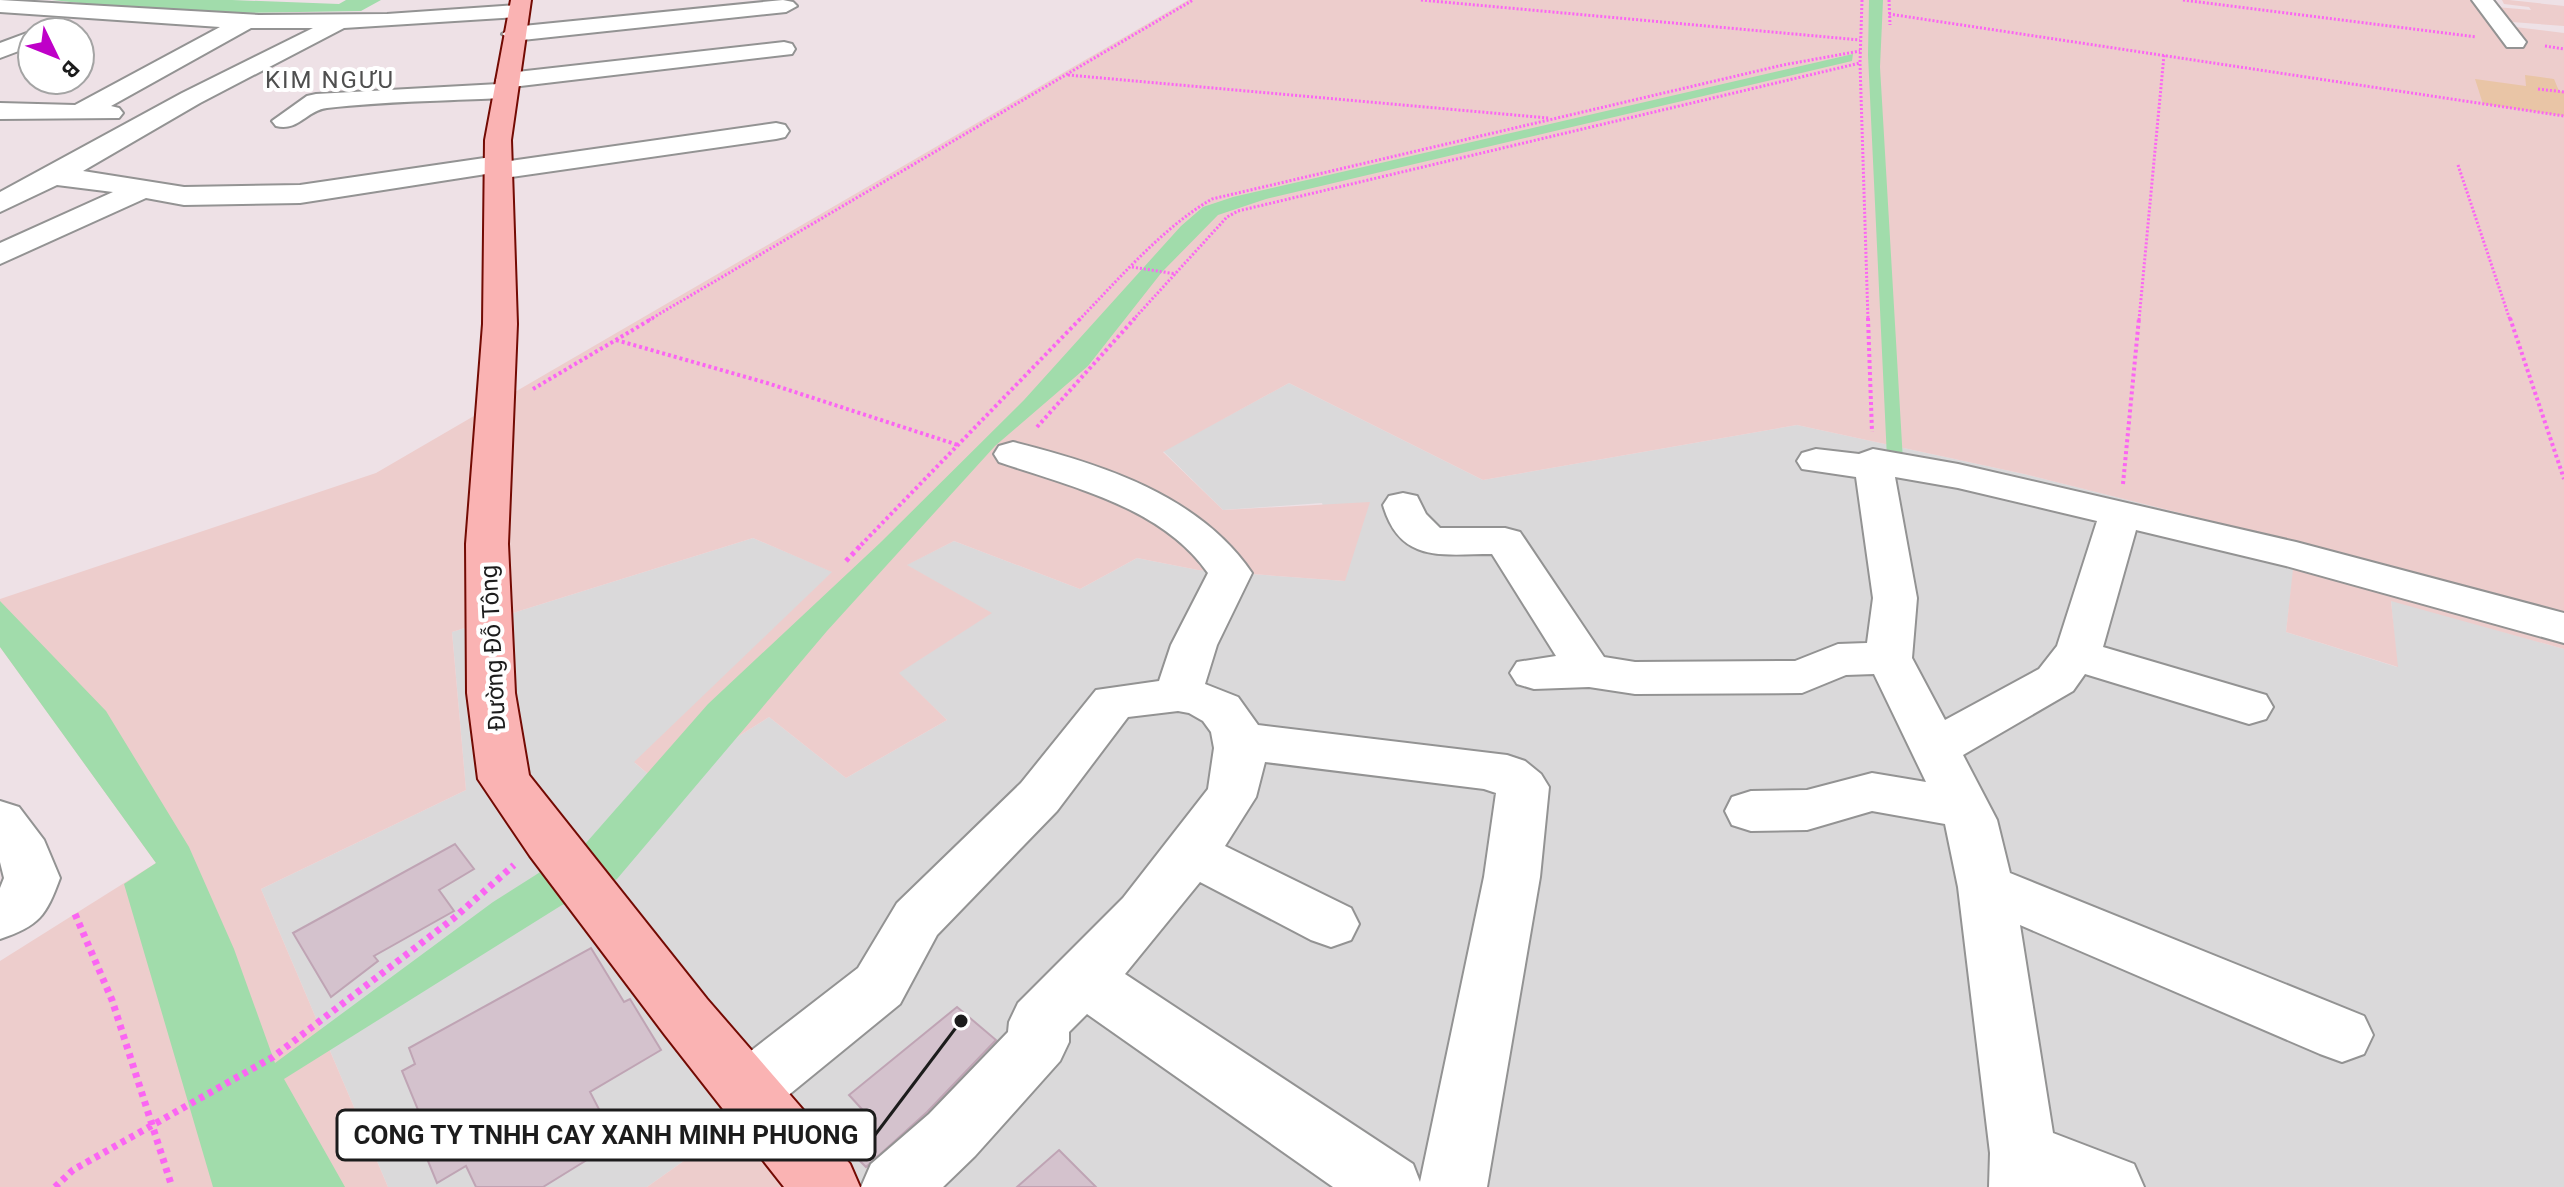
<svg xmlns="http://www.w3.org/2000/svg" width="2564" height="1187" viewBox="0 0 2564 1187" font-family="Roboto,sans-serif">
<rect width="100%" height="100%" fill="#eee1e6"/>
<!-- residential -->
<path fill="#dad9da" d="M1289,383L1483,480L1797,425L2024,474L2297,542L2286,632L2397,667L2391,600L2564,649V1187H826L760,1107L647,1187H388L261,889L466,790L452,632L753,538L833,572L635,763L661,785L769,717L846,778L947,720L898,673L991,613L906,565L954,541L1080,589L1137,558L1198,570L1345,581L1322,503L1223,510L1163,451Z"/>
<!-- farmland -->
<path fill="#edcdcc" d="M1188,0H2492L2496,7L2531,10L2529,7L2504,4L2502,0H2509L2564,6V26L2512,22L2515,27L2564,33V649L2391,601L2398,667L2286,632L2296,542L2024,474L1797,425L1483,480L1289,383L1163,452L1223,510L1370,502L1345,581L1198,570L1137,558L1080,589L954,541L907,565L992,613L899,673L947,720L846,778L769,717L661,785L634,762L832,572L753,538L452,632L466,790L261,889L388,1187H0V961L156,863L0,647V599L376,473Z
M760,1107L826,1187H647Z"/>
<!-- grass -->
<path fill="#e9c5a6" d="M2525,75L2554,79L2559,91L2564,92V116L2483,104L2475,79L2526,86Z"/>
<!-- water -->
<path fill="#a1dcab" d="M52,0H232L339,4L346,0H381L361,11L232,13L155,11Z
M1869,0H1883L1880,67L1903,461L1887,458L1868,55Z
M1853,54L1852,61L1266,199L1218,215L1162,272L1088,366L995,446L827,631L617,879L592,895L562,905L284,1079L345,1187H213L124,884L156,863L0,647V601L106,711L189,847L234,949L275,1063L493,902L586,843L708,704L880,543L1024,400L1181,226L1203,207L1233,197Z"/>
<!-- building -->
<path fill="#d4c2cd" stroke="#bfa4b4" stroke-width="2" d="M455,844L474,869L439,890L454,911L374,956L378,961L331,997L293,933Z
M591,948L624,1002L630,999L661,1050L590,1092L616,1142L543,1187H476L466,1166L437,1183L412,1122L421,1117L402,1071L415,1064L409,1048Z
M957,1007L996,1040L927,1112L866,1167L841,1142L870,1118L849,1095Z
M1059,1150L1096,1187H1017Z"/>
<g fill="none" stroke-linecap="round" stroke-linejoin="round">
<!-- minor casing -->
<g stroke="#939393" stroke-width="4">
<path id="minor" d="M0,0L259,15L387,14L518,5L529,11L518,17L344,28L200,103L83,171L184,187L300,185L498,156L510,161L776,123L785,125L789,131L785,137L776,139L498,179L486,174L300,203L184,205L146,198L0,264V243L113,192L57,185L0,212V192L182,93L313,28H251L111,106L119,108L123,113L119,118L0,119V103L75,105L220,27L0,12Z
M783,0L793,2L797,6L786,12L513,41L502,34L513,27Z
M2472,0H2493L2526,42L2523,47H2507Z
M32,31L35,32H32V46L0,58V43Z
M784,42L792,44L795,49L792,54L512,87L515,91L512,96L503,98C445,101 385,101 327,108C307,110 298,132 276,126L272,121L307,96L316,94L499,84L496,80L500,75L508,73Z
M1013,442C1101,464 1199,495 1252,573L1217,645L1205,684L1238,697L1258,725L1507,755L1525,761L1541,774L1549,787L1540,877L1487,1187H1333L1087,1014L1069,1032V1042L1060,1061L975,1156L943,1187H861L871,1164L929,1114L1008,1032L1009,1022L1018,1003L1123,898L1208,789L1214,748L1211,732L1203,721L1189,713L1178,711L1128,717L1057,811L937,935L900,1004L769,1111L747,1120L725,1111L715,1091L725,1071L858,968L897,903L1021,783L1096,690L1159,681L1171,645L1208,573C1162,507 1072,487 999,462L994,454L999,446ZM1265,762L1484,789L1496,793L1484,877L1420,1182L1413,1164L1125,974L1200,882L1311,940L1331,947L1351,940L1359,924L1351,908L1225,846L1256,797Z
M1816,449L1859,454L1873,449L1958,464L2296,542L2564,613V643L2286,566L2136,530L2103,647L2266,695L2273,707L2266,719L2249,724L2085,674L2073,691L1963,755L1997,820L2010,873L2364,1016L2373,1035L2364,1054L2342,1062L2320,1054L2020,925L2053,1133L2134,1164L2144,1187H1989L1990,1153L1958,887L1945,824L1872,811L1807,830L1751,831L1732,825L1725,811L1732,797L1751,791L1807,790L1872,773L1926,782L1874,674L1846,675L1802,693L1635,694L1589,687L1534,689L1517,684L1510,673L1517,662L1556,656L1492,554C1443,554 1400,564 1383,505L1389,496L1403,493L1417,496L1426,514L1440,528H1505L1520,532L1604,657L1635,662L1795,661L1838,644L1867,643L1873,598L1856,477L1802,469L1797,461L1802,453ZM1895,477L1958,488L2097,521L2057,646L2039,669L1945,720L1912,658L1917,598Z
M0,801L19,807L44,840L60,878C46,916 39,926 0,939V888L4,878L0,862Z"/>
</g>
<!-- secondary casing -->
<g stroke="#730a03" stroke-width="4">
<path id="secondary" d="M511,0H531L511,140L517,324L508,544L515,693L529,775L707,999L850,1164L860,1187H784L665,1035L530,856L478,779L467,693L466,544L483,324L485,140Z"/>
</g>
<!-- path-far3 -->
<path stroke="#fb65f3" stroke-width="3" stroke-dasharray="2 2" stroke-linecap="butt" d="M1421,0L1860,40
M1862,0L1860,63L1868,320
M1889,0L1890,25
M2183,0L2476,37
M1889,14L2564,116
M2545,46L2564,49
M1068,75L1548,118
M2538,89L2564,92
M2458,165L2510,320
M1132,267L1176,274
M649,320L1193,0
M1079,320C1118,280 1163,227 1212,199L1783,65L1860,51
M1133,320L1227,217L1238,211L1860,63
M2139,320L2164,55"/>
<!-- path-far2 -->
<path stroke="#fb65f3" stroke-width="4" stroke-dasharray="3 3" stroke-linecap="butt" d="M1868,318L1872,432
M2510,318L2564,479
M616,340L767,383L958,445
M533,389L653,318
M1037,427L1135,318
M2123,484L2139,318
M861,545L1081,318"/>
<!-- path-far1 -->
<path stroke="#fb65f3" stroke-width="5" stroke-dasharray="4 4" stroke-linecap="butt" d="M846,561L863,543"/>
<!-- path -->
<path stroke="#fb65f3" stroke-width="7" stroke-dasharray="5 5" stroke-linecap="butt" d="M75,914L112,1000L172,1187
M55,1187L73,1170L273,1057L454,918L514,865"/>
<!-- minor -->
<use href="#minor" fill="#fff" fill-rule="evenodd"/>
<!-- secondary -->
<use href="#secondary" fill="#fab3b3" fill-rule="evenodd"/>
</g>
<g text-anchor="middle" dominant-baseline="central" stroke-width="8" stroke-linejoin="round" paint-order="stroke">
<!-- far-quarter labels -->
<g font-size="24" letter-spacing="2" fill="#4f4f4f" stroke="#fff">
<text x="330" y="80">KIM NGƯU</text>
</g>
<!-- street labels -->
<g font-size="24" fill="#1c1c1c" stroke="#fff">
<text transform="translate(493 648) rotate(-93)">Đường Đỗ Tông</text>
</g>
</g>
<!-- callouts -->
<path fill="none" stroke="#1c1c1c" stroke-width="3" d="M961 1021L875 1135"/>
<circle fill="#1c1c1c" stroke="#fff" stroke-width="3" cx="961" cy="1021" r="8"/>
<rect fill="#fff" stroke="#1c1c1c" stroke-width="3" x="337" y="1110" width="538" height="50" rx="8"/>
<g font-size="26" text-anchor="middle" font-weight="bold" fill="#1c1c1c">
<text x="606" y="1144">CONG TY TNHH CAY XANH MINH PHUONG</text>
</g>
<!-- north arrow -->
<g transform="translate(56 56) rotate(133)"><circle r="38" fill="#ffffff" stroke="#a4a4a4" stroke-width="2"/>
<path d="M0-6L14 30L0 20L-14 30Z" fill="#bf00c8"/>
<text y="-12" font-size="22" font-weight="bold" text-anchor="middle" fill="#1c1c1c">B</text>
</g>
</svg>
